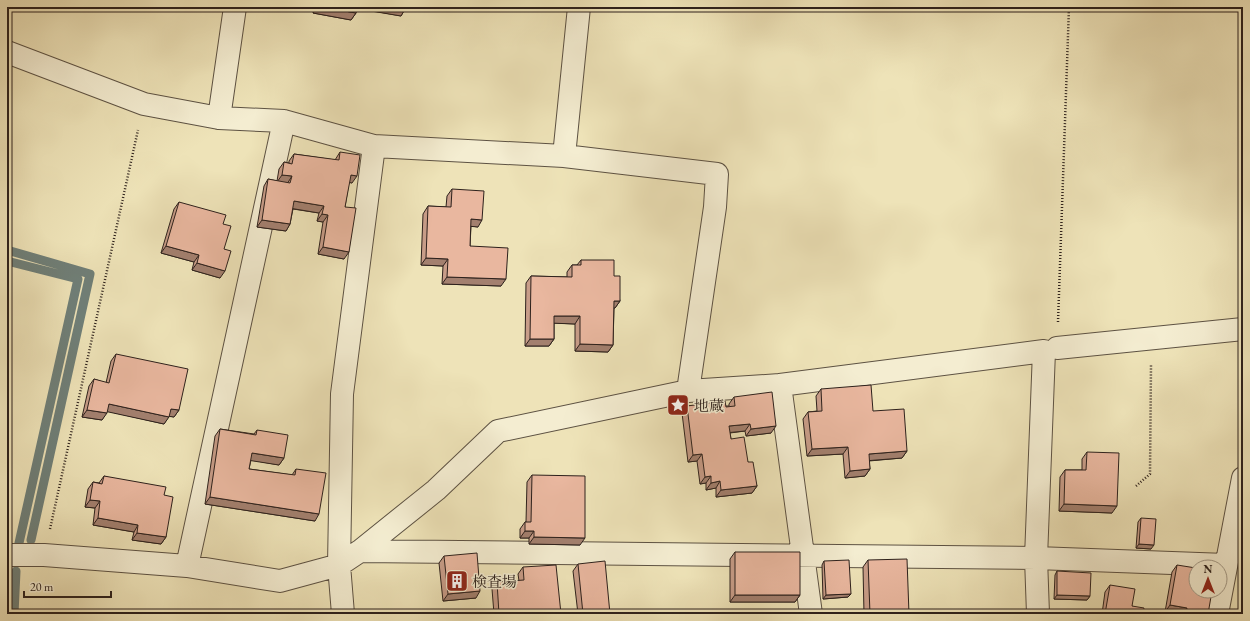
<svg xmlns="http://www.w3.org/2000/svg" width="1250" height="621" viewBox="0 0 1250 621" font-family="'EB Garamond','Noto Serif JP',serif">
<rect width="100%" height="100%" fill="#eee3b8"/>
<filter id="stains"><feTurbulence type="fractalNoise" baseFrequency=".005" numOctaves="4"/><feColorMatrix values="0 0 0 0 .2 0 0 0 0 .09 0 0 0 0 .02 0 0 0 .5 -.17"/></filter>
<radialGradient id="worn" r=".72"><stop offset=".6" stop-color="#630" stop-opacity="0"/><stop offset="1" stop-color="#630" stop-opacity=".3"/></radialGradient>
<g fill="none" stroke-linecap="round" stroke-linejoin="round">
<!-- stream -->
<path stroke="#6f7f78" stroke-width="9" d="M7,250L90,274L31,540
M7,261L78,279L19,543
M14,614L16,571"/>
<!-- minor casing -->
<g stroke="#5d5243" stroke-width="24">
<path id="minor" d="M235,7L219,118L284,121L374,146L564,156L717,174L715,207L688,391
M7,52L144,104L219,118
M564,156L579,7
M1057,348L1243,329
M780,385L811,614
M360,551L1036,558L1226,565
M7,555H44L187,566L280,581L339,565L360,551L436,490L498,431L688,391L780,385L1044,351L1036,558L1038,614
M187,566L284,121
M343,614L339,565L342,394L374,146
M1217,614L1243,478"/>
</g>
<!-- path -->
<path stroke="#2d211c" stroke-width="2.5" stroke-dasharray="1 2" stroke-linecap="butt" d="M1058,322L1069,7
M1136,486L1150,474L1151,365
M50,529L138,130"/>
<!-- minor -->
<use href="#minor" stroke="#f4edd1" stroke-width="22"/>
</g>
<!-- wall -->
<path fill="#c89d89" stroke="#2d211c" d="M314,7H406L401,16L357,8L356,13L351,20L313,13Z
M340,152L352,183L349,182L345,207L344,259L318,254L323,222L317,221L319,213L293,209L290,224L286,231L257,227L264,186L268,179L277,181L279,169L284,162L289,163V161L294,154L335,160Z
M452,189L478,227L471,226L470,246L501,286L442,284L443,266L421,265L423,214L428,206L446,207L447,196Z
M179,202L224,249L220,278L192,270L194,262L161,253L174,209Z
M581,260L614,276L620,301L615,308H614L613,345L608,352L575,351V324L554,323V339L549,346H525L526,283L531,276L567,277V272L572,265H577Z
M116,354L179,410L174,417L169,416L164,424L107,411L102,420L82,417L89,386L94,379L106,383L111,361Z
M821,389L873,411L907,451L902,458L869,461L870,469L865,476L845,478L843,454L807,456L803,419L808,412L817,411L816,396Z
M734,397L771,433L746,436L745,431L730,433L731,439L748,462L757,486L752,493L716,497V488L706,490V483L700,484L697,461L688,462L682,413L687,406H729V404Z
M220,429L254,434L257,430L284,458L279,465L251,460L249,469L292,475L296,469L315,521L205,504L215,436Z
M1087,452L1112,513L1059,511L1060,477L1065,470H1082V459Z
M532,475L580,545L529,544V538H520V529L525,522H526L527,482Z
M104,476L164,495L166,537L161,544L132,540L134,532L93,525L95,508L85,507L88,489L93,482L99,483Z
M1141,518L1151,549L1136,548L1138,522Z
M735,552L800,595L795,602H730V559Z
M444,556L476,598L443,601L439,563Z
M868,560L909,614H864L863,567Z
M824,561L851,594L848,597L823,599L822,565Z
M578,564L610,614H578L573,571Z
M1177,565L1208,614H1178L1165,612L1172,572Z
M523,567L561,614H494L492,589L497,582L519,581L518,574Z
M1057,571L1090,596L1087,600L1054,599L1055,575Z
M1110,585L1132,606L1143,614H1102L1105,592Z"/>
<!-- shaded-wall -->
<path fill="#a3806f" stroke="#2d211c" d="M318,7H322L356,13L351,20L313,13Z
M354,7H395L405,9L401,16L353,8Z
M656,7H679L677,10H654Z
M282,175L292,176L287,184L277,182Z
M351,175L357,176L352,183L346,182Z
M294,201L324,206L319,213L289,208Z
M322,214L328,215L323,222L317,221Z
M471,219L482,220L478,227L467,226Z
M262,220L290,224L286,231L257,227Z
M166,246L199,255L194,262L161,253Z
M323,247L349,252L344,259L318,254Z
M426,258L448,259L443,266L421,265Z
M197,263L225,271L220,278L192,270Z
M447,277L506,279L501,286L442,284Z
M614,301H620L615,308H609Z
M554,316H580L575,324L549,323Z
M530,339H554L549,346H525Z
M580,344L613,345L608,352L575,351Z
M109,404L169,417L164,424L104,411Z
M171,409L179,410L174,417L166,416Z
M87,410L107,413L102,420L82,417Z
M750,424L745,431L725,433L729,426Z
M776,426L771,433L746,436L751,429Z
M848,447L843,454L807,456L812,449Z
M907,451L902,458L864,461L869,454Z
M252,453L284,458L279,465L247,460Z
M702,454L697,461L688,462L693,455Z
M870,469L865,476L845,478L850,471Z
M711,476L706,483L700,484L705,477Z
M720,481L716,488L706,490L711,483Z
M757,486L752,493L716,497L721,490Z
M210,497L319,514L315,521L205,504Z
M90,500L100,501L95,508L85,507Z
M1064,504L1117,506L1112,513L1059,511Z
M98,518L138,525L134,532L93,525Z
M525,531H534L529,538H520Z
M137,533L166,537L161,544L132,540Z
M534,537L585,538L580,545L529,544Z
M1139,544L1154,545L1151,549L1136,548Z
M480,591L476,598L443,601L448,594Z
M851,594L848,597L823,599L826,595Z
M735,595H800L795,602H730Z
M1057,595L1090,596L1087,600L1054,599Z
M1170,605L1187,608L1182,614H1178L1165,612Z"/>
<!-- building -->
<path fill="#e9b79f" stroke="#2d211c" d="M322,7H357L356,13Z
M395,7H406L405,9Z
M340,152L360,155L357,176L351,175L345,207L356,208L349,252L323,247L328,215L322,214L324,206L294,201L290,224L262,220L268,179L290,183L292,176L282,175L284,162L292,164L294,154L339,160Z
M452,189L484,191L482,220L471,219L470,246L508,248L506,279L447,277L448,259L426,258L428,206L451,207Z
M179,202L226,215L223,224L231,226L224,249L231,251L225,271L197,263L199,255L166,246Z
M581,260H614V276H620V301H614L613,345L580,344V316H554V339H530L531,276L572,277V265H581Z
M116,354L188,369L179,410L171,409L169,417L109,404L107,413L87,410L94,379L109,383Z
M871,385L873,411L904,409L907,451L869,454L870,469L850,471L848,447L812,449L808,412L822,411L821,389Z
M772,392L776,426L751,429L750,424L729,426L731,439L744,437L748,462H753L757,486L721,490L720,481L711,483V476L705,477L702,454L693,455L687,406L725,401L726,407L735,406L734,397Z
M220,429L256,435L257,430L288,435L284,458L252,453L249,469L295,475L296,469L326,473L319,514L210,497Z
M1087,452L1119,453L1117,506L1064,504L1065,470H1086Z
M532,475L585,476V538L534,537V531H525V522H531Z
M104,476L166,487L164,495L173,497L166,537L137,533L138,525L98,518L100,501L90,500L93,482L102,484Z
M1141,518L1156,519L1154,545L1139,544Z
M735,552H800V595H735Z
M477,553L480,591L448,594L444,556Z
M907,559L909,614H870L868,560Z
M849,560L851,594L826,595L824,561Z
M605,561L610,614H583L578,564Z
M556,565L561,614H499L497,582L524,580L523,567Z
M1177,565L1196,568V591H1212L1208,614H1186L1187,608L1170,605Z
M1057,571L1091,573L1090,596L1057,595Z
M1110,585L1135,589L1132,606L1144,608L1143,614H1105Z"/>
<!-- icons -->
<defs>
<g id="sight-square" transform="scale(1.15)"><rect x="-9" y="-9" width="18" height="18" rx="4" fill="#8f2418" stroke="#f4edd1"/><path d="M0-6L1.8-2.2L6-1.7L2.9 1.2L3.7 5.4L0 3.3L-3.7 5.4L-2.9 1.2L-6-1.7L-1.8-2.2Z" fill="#fff"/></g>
<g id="building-square" transform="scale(1.15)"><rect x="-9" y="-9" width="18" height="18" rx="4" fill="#8f2418" stroke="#f4edd1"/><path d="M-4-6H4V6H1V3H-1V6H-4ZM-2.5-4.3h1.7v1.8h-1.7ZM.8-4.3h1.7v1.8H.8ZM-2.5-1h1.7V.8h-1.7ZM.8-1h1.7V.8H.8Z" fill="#fff"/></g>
</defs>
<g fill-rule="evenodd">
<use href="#sight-square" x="678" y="405"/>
<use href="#building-square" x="457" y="581"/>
</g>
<g text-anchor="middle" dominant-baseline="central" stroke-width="3" stroke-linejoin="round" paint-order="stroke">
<!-- poi labels -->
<g font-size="15" fill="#2d211c" stroke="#f4edd1" text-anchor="start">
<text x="694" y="405">地蔵</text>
<text x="472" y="581">検査場</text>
</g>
</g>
<!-- margin -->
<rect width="1250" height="621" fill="none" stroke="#eee3b8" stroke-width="24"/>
<rect x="8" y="8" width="1234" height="605" fill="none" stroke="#2d211c" stroke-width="2"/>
<rect x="12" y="12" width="1226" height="597" fill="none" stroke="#2d211c"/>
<!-- north arrow -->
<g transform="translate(1208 579)"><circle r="19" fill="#f4edd1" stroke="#a49b89"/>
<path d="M0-3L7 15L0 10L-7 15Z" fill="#8f2418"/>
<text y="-6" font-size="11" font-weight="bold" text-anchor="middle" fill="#2d211c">N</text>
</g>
<!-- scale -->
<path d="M24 591v6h87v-6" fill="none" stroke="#2d211c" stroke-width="2"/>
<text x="30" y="591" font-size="12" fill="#2d211c" stroke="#f4edd1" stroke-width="3" paint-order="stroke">20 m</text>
<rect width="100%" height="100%" filter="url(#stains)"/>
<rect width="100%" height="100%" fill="url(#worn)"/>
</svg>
